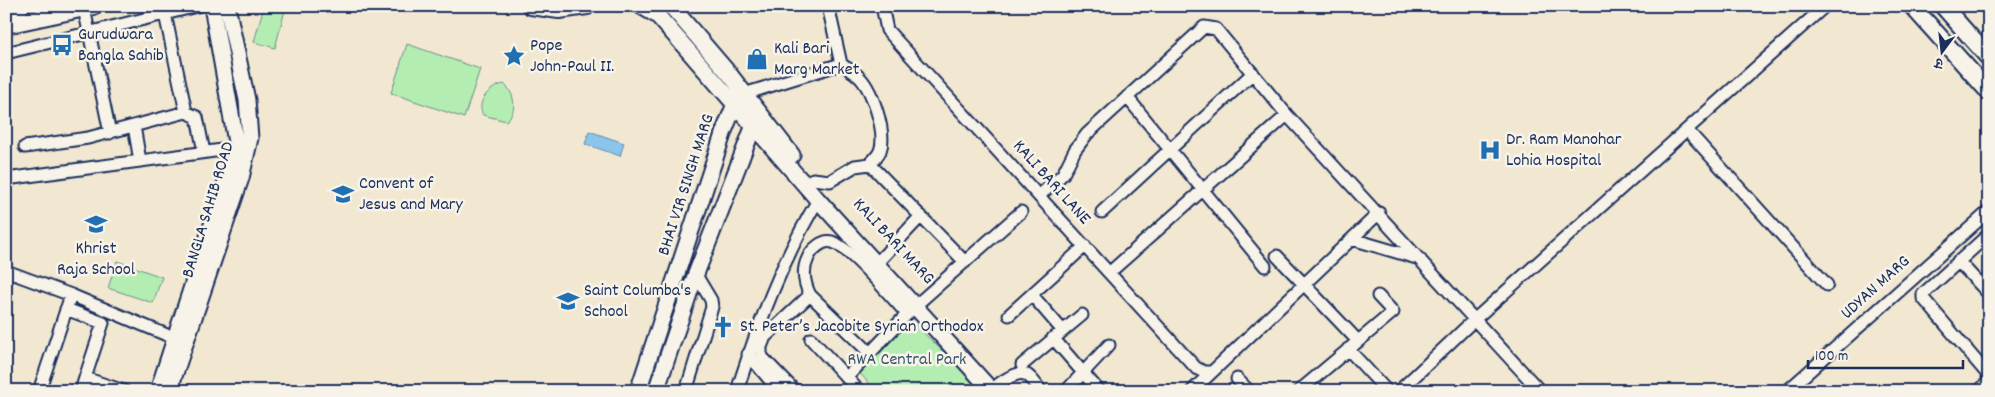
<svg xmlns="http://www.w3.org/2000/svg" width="1995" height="397" viewBox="0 0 1995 397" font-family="Dekko,'Playpen Sans Deva',sans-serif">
<rect width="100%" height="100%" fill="#f2e8d1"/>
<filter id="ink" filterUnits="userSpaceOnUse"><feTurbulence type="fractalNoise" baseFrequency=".02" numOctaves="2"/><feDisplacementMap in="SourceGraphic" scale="10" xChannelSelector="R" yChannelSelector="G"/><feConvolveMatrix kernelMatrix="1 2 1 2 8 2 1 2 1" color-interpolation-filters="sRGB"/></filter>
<g filter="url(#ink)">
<!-- green -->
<path fill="#b3edb2" stroke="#678e88" d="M264,6H286L275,48L254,42Z
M407,44L480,69L464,118L391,93Z
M504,84C515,93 518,112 506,121L483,115C475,101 491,86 504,84Z
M117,261L162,277L153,303L108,288Z
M908,318L980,387L976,391H876L854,367Z"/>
<!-- water -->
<path fill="#8bc5ea" stroke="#5e89b2" d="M589,131L624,143L620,156L585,144Z"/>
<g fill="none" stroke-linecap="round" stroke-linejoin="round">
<!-- minor casing -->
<g stroke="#1b2f5e" stroke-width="15">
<path id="minor" d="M882,6L887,30L1196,368L1204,372H1210
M84,8L110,133
M6,53L197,6
M841,64C846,68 853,71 857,75C872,87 887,133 880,151C878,156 873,160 870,164
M744,94L841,64L828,6
M1127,97L1265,266
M186,112L197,117L204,152
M134,126L140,161
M1687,130L1827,285
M25,147L88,138L186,112L165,14
M6,179L237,148
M804,183L813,179L830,181L855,166L870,164L965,262
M1039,196L1063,174L1075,150L1087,134L1204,27L1216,29L1287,115L1540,391
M1102,212L1253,73
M1989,234L1923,294V298L1989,376
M1352,239L1420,259
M1277,256L1358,341
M1958,261L1989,294
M876,264L921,216
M6,271L71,295L174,338
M1109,273L1287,115
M1032,295L1063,331
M66,309L103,323L85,378
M1009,315L1085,246
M1053,338L1099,391
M811,339L859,391
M1348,349L1387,391
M870,353L810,295C804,283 802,270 808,258C811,250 823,239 832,242C849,246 893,299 907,314
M748,354L779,391
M1022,365L1082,315
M847,377L915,306L1021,212
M1237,379L1249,391
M39,391L71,295
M81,391L85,378L124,391
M686,391L712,307L711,300L696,275
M737,391C758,325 782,260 818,200
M795,391L761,356V347L765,337L810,295
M990,391C997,385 1017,369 1027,375C1032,378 1037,386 1041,391
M1066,391L1109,345
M1192,391L1379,213
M1299,391L1393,312L1378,296
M1399,391L1475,319L1825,6
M1787,391L1989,211
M1979,391L1989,381"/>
</g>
<!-- tertiary casing -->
<g stroke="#1b2f5e" stroke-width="19">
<path id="tertiary" d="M641,6L658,16L818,200L992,391
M671,6L731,76L792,155
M158,391L237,148L212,6
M169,391L241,178L250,138L247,100L227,6
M638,391L724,131L737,99
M656,391L694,279L756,120"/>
</g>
<!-- secondary casing -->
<g stroke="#1b2f5e" stroke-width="20">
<path id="secondary" d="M531,6L559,10L587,6
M1912,6L1989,92
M1943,6L1989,58
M6,9L21,6
M6,25L94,6"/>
</g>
<!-- minor -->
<use href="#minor" stroke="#f7f3e8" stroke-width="11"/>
<!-- tertiary -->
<use href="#tertiary" stroke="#f7f3e8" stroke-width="15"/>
<!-- secondary -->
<use href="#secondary" stroke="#f7f3e8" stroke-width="16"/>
</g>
</g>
<!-- icons -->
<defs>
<g id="bus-bare" transform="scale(1.725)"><path d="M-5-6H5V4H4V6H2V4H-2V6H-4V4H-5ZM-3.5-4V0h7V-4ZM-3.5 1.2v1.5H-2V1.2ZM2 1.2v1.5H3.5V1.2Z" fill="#1f6fb2" stroke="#f7f3e8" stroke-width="2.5" paint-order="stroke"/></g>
<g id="sight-bare" transform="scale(1.725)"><path d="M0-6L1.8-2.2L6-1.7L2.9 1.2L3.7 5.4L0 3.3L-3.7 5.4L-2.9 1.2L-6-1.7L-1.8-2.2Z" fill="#1f6fb2" stroke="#f7f3e8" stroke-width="2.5" paint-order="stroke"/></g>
<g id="shop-bare" transform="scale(1.725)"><path d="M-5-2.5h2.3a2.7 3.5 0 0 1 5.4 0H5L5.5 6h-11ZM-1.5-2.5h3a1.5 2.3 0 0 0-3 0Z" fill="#1f6fb2" stroke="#f7f3e8" stroke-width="2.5" paint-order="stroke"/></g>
<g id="hospital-bare" transform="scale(1.725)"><path d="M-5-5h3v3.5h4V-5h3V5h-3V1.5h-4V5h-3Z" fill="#1f6fb2" stroke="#f7f3e8" stroke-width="2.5" paint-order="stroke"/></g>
<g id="school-bare" transform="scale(1.725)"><path d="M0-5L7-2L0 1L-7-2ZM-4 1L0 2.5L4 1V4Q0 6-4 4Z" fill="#1f6fb2" stroke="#f7f3e8" stroke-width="2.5" paint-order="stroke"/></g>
<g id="church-bare" transform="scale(1.725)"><path d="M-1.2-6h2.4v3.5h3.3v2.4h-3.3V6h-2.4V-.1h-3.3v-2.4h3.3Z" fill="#1f6fb2" stroke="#f7f3e8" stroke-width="2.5" paint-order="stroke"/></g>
</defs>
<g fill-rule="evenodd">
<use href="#bus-bare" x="62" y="45"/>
<use href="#sight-bare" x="514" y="56"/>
<use href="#shop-bare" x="757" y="59"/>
<use href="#hospital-bare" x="1490" y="150"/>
<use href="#school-bare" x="343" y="194"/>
<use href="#school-bare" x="96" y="224"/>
<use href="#school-bare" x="568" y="301"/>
<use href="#church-bare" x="723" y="327"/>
</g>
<g text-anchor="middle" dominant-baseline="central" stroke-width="5" stroke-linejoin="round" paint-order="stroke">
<!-- poi labels -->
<g font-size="18" fill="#1b2f5e" stroke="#f7f3e8" text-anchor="start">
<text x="78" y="35">Gurudwara<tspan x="78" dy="21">Bangla Sahib</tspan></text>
<text x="530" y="46">Pope<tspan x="530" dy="21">John-Paul II.</tspan></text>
<text x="774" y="49">Kali Bari<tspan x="774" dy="21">Marg Market</tspan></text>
<text x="1506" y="140">Dr. Ram Manohar<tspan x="1506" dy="21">Lohia Hospital</tspan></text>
<text x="359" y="184">Convent of<tspan x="359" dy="21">Jesus and Mary</tspan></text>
<text x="96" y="249" text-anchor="middle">Khrist<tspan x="96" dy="21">Raja School</tspan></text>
<text x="584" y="291">Saint Columba's<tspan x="584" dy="21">School</tspan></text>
<text x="740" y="327">St. Peter’s Jacobite Syrian Orthodox</text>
</g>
<!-- street labels -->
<g font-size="18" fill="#1b2f5e" stroke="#f7f3e8">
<text transform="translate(1051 183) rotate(48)">KALI BARI LANE</text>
<text transform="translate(687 185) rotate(-72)">BHAI VIR SINGH MARG</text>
<text transform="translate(209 210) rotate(-73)">BANGLA SAHIB ROAD</text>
<text transform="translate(893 242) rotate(47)">KALI BARI MARG</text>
<text transform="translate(1876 288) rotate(-42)">UDYAN MARG</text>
</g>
<!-- park labels -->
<g font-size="18" fill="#39556f" stroke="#f7f3e8">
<text x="907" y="360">RWA Central Park</text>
</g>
</g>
<!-- margin -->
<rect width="1995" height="397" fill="none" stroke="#f7f3e8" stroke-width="25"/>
<rect x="12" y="12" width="1970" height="372" fill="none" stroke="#1b2f5e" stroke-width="2" filter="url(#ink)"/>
<!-- north arrow -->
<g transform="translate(1942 52) rotate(195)" stroke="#f7f3e8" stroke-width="4" paint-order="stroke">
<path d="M0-4L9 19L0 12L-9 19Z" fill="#1b2f5e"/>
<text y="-8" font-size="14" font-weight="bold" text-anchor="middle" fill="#1b2f5e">उ</text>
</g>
<!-- scale -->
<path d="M1808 360v8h155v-8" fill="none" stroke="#1b2f5e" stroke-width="2.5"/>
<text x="1815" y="360" font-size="15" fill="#1b2f5e" stroke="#f7f3e8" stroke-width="4" paint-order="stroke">100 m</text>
</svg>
